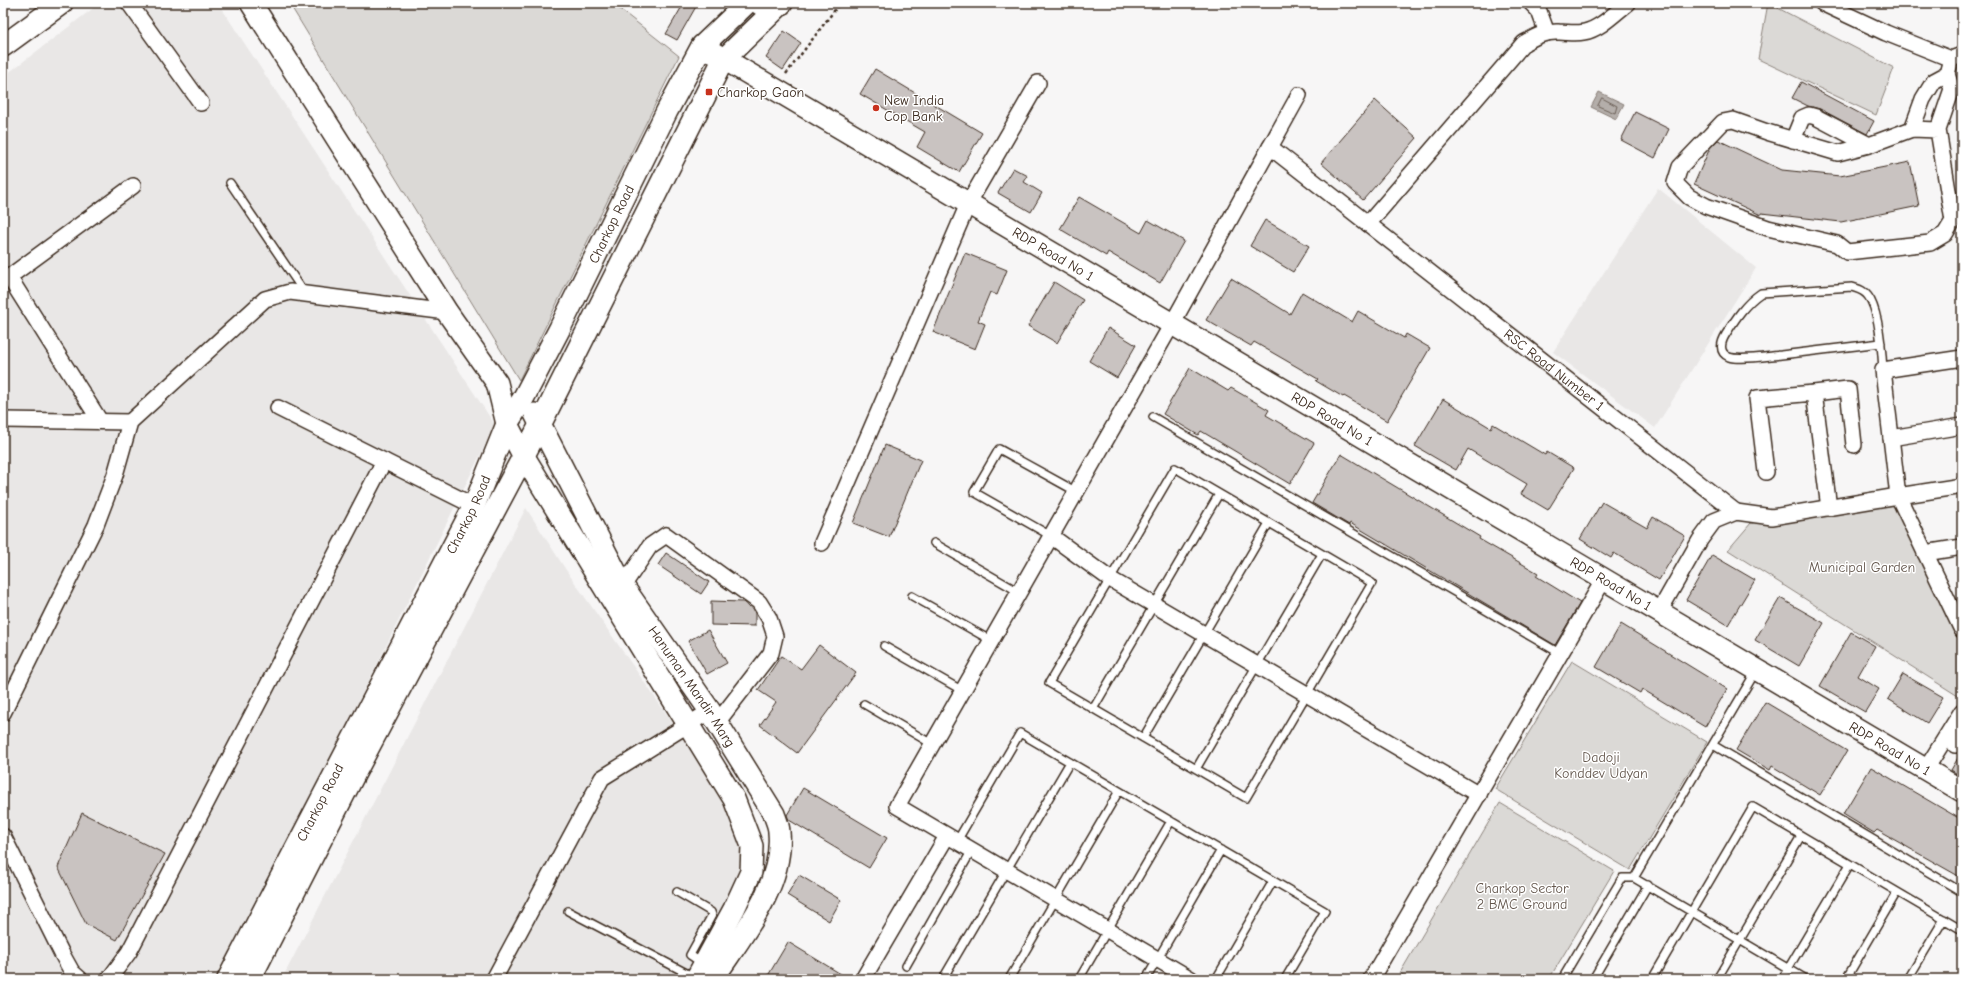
<svg xmlns="http://www.w3.org/2000/svg" width="1965" height="982" viewBox="0 0 1965 982" font-family="'Comic Neue',sans-serif">
<rect width="100%" height="100%" fill="#f7f6f6"/>
<filter id="ink" filterUnits="userSpaceOnUse"><feTurbulence type="fractalNoise" baseFrequency=".025" numOctaves="2"/><feDisplacementMap in="SourceGraphic" scale="8" xChannelSelector="R" yChannelSelector="G"/><feConvolveMatrix kernelMatrix="1 2 1 2 8 2 1 2 1" color-interpolation-filters="sRGB"/></filter>
<g filter="url(#ink)">
<!-- built -->
<path fill="#e9e7e6" d="M100,3H218L495,425L222,979H3V77Z
M1658,188L1756,268L1655,428L1553,352Z
M526,508L566,570L677,729L754,850L682,979H282Z"/>
<!-- green -->
<path fill="#dbd9d6" stroke="#8b827a" d="M289,3H612L679,56L519,380Z
M1768,3L1894,68L1876,115L1758,59Z
M1896,505L1962,645V690L1958,696L1728,550L1751,523Z
M1572,661L1707,742L1630,870L1495,789Z
M1500,803L1614,871L1549,979H1410L1400,973Z"/>
<!-- water -->
<path fill="#b4aeaa" stroke="#847972" d="M1599,92L1624,104L1616,119L1591,107Z"/>
<g fill="none" stroke-linecap="round" stroke-linejoin="round">
<!-- shore -->
<path stroke="#6b5f56" stroke-width="1" d="M1602,98L1617,106L1615,113L1598,106Z"/>
</g>
<!-- building -->
<path fill="#c9c3c1" stroke="#3b2a1e" d="M684,3H698L677,40L666,34Z
M784,31L801,43L783,70L766,58Z
M875,69L982,133L959,172L917,147L925,132L860,94Z
M1801,82L1874,121L1867,134L1820,109L1808,106L1792,98Z
M1375,100L1417,138L1363,200L1321,163Z
M1635,112L1669,129L1655,158L1621,140Z
M1718,140L1782,170L1840,176L1910,162L1919,206L1841,222L1761,213V215L1694,184L1710,148Z
M1013,168L1028,176L1024,182L1042,193L1031,212L998,193Z
M1079,197L1141,233L1148,220L1184,241L1160,283L1108,252L1106,256L1060,229Z
M1265,220L1309,246L1293,272L1250,246Z
M965,253L1007,270L997,295L990,292L978,321L985,324L975,349L933,332Z
M1231,278L1290,314L1302,292L1352,322L1358,311L1404,338L1406,334L1430,348L1387,421L1344,396L1343,397L1316,381L1318,379L1254,342L1251,346L1206,320Z
M1054,282L1083,300L1057,343L1028,326Z
M1108,328L1136,345L1117,378L1089,361Z
M1190,368L1228,391L1231,388L1269,410L1266,415L1314,443L1290,484L1201,431L1198,435L1163,414Z
M1443,399L1491,428L1493,424L1545,455L1547,452L1574,468L1548,510L1521,494L1527,484L1468,449L1456,470L1415,446Z
M885,445L921,460L889,537L853,523Z
M1341,454L1480,537L1479,539L1538,573L1536,576L1580,603L1555,645L1350,523L1349,525L1312,503Z
M1602,502L1647,528L1653,517L1685,536L1659,580L1614,553L1611,558L1580,539Z
M666,553L709,582L701,594L658,565Z
M1712,555L1755,580L1728,625L1686,600Z
M1780,598L1824,623L1799,666L1755,640Z
M711,601L743,602L755,612V626L711,625Z
M1621,624L1727,689L1705,727L1642,689L1640,693L1596,667Z
M708,630L727,663L707,674L688,641Z
M1851,632L1875,646L1858,676L1879,689L1865,712L1820,686Z
M819,645L856,673L797,753L760,725L776,702L758,690L781,656L801,669Z
M1903,674L1943,697L1927,723L1888,699Z
M1765,702L1847,751L1820,795L1772,766L1770,770L1736,750Z
M1962,751V777L1951,770Z
M1871,767L1962,820V878L1877,830L1874,833L1843,814Z
M803,788L887,838L869,868L789,820L787,815Z
M82,813L165,854L117,940L86,924L58,867Z
M799,875L841,900L829,921L787,895Z
M788,942L849,979H766Z"/>
<g fill="none" stroke-linecap="round" stroke-linejoin="round">
<!-- lane casing -->
<g stroke="#3b2a1e" stroke-width="10">
<path id="lane" d="M230,183L304,292
M1881,343C1848,347 1814,351 1781,355C1769,356 1740,361 1729,357C1718,352 1721,342 1726,334C1736,318 1745,304 1761,293L1852,287C1858,289 1864,290 1868,296C1879,310 1882,352 1883,370
M1153,417L1561,654
M1175,468L1372,583L1246,798L1049,683Z
M1051,536L974,492L999,449L1077,492
M934,543L1019,592
M912,596L992,641
M884,646L963,691
M864,704L932,744
M1093,709L1219,494
M1143,738L1269,523
M1713,745L1962,892
M1196,769L1322,554
M957,841L1020,733L1325,911L1285,979
M1634,878L1756,671
M677,892L711,912L712,915L690,955L702,963
M568,911L694,977
M906,966L972,850
M953,979L945,975L1070,762
M1009,979L1119,791
M1079,979L1171,821
M1146,979L1221,850
M1216,979L1273,881
M1562,979L1622,878H1634L1806,979
M1593,979L1648,885
M1652,979L1753,807L1962,930
M1717,979L1801,836
M1782,979L1850,864
M1846,979L1897,892
M1908,979L1944,919"/>
</g>
<!-- street casing -->
<g stroke="#3b2a1e" stroke-width="18">
<g id="street">
<path d="M129,3L201,103"/>
<path d="M753,3L771,15"/>
<path d="M1531,3L1539,11L1547,33"/>
<path d="M1822,3L1886,33L1951,59L1962,55"/>
<path d="M1912,129L1923,99L1934,81L1947,74"/>
<path d="M1938,130L1912,129L1869,145L1838,153L1767,132L1733,120L1723,122L1680,167L1675,183L1689,197L1706,206L1768,228L1837,244L1847,252L1930,243L1945,234L1953,221L1938,130L1952,89L1947,74L1951,59"/>
<path d="M1793,140L1802,118L1809,115L1816,117L1869,145"/>
<path id="s1" d="M1270,147L1736,512"/>
<path d="M1368,224L1524,43C1535,37 1545,31 1559,32C1567,32 1575,34 1584,32C1600,29 1615,13 1628,3"/>
<path d="M1962,358L1883,370L1898,496L1962,486"/>
<path d="M1814,393L1848,389L1854,445"/>
<path d="M278,408L474,506"/>
<path d="M3,420L130,422"/>
<path d="M100,421L9,277L133,186"/>
<path d="M1891,438L1962,426"/>
<path d="M1766,472L1757,398L1814,393L1829,508"/>
<path d="M1051,536L1110,579L1479,795"/>
<path d="M822,543L968,204L1038,83"/>
<path d="M1925,553L1962,547"/>
<path d="M623,586L650,546L666,535L759,602L769,618L775,636L771,653L716,724"/>
<path d="M1659,612L1700,540L1714,521L1736,512L1772,517L1898,496L1962,630"/>
<path d="M3,713L96,525L115,475L130,422L265,299L290,292L447,312"/>
<path d="M1955,745L1962,733"/>
<path d="M1926,769L1962,711"/>
<path d="M3,836L62,954L72,972L80,979"/>
<path d="M109,979L129,952L384,461"/>
<path d="M494,979L602,778L710,711"/>
<path d="M863,979L947,836"/>
<path d="M1191,979L897,806L1172,324L1299,95"/>
<path d="M1371,979L1604,579"/>
</g>
</g>
<!-- secondary casing -->
<g stroke="#3b2a1e" stroke-width="24">
<g id="secondary">
<path d="M251,3L447,312L497,383L507,424L523,455L734,799L752,846L751,872L734,909L696,979"/>
<path d="M3,46L62,3"/>
<path id="s2" d="M702,46L1962,791"/>
<path id="s3" d="M535,414L623,586L710,711L774,814C776,820 779,826 779,832C784,887 741,936 713,979"/>
<path id="s4" d="M228,979L474,506L507,424L524,397L560,328L667,111L702,46L747,3"/>
<path d="M250,979L355,773L541,423L723,60L782,3"/>
</g>
</g>
<!-- path -->
<path stroke="#3b2a1e" stroke-width="2.5" stroke-dasharray="3 3" stroke-linecap="butt" d="M786,74L840,3"/>
<!-- lane -->
<use href="#lane" stroke="#fff" stroke-width="7"/>
<!-- street -->
<use href="#street" stroke="#fff" stroke-width="15"/>
<!-- secondary -->
<use href="#secondary" stroke="#fff" stroke-width="21"/>
</g>
</g>
<!-- markers -->
<g fill="#c8321e" stroke="#fff" stroke-width="1.5">
<rect x="705" y="88" width="8" height="8" rx="2"/>
<circle cx="876" cy="108" r="4"/>
</g>
<g text-anchor="middle" dominant-baseline="central" stroke-width="3" stroke-linejoin="round" paint-order="stroke">
<!-- poi labels -->
<g font-size="14" fill="#3b2a1e" stroke="#fff" text-anchor="start">
<text x="717" y="92">Charkop Gaon</text>
<text x="884" y="100">New India<tspan x="884" dy="16">Cop Bank</tspan></text>
</g>
<!-- street labels -->
<g font-size="14" fill="#3b2a1e" stroke="#fff">
<text stroke="none"><textPath href="#s4" startOffset="847">Charkop Road</textPath></text>
<text stroke="none"><textPath href="#s2" startOffset="408">RDP Road No 1</textPath></text>
<text stroke="none"><textPath href="#s1" startOffset="361">RSC Road Number 1</textPath></text>
<text stroke="none"><textPath href="#s2" startOffset="732">RDP Road No 1</textPath></text>
<text stroke="none"><textPath href="#s4" startOffset="523">Charkop Road</textPath></text>
<text stroke="none"><textPath href="#s2" startOffset="1056">RDP Road No 1</textPath></text>
<text stroke="none"><textPath href="#s3" startOffset="315">Hanuman Mandir Marg</textPath></text>
<text stroke="none"><textPath href="#s2" startOffset="1380">RDP Road No 1</textPath></text>
<text stroke="none"><textPath href="#s4" startOffset="199">Charkop Road</textPath></text>
</g>
<!-- park labels -->
<g font-size="14" fill="#63564c" stroke="#fff">
<text x="1862" y="567">Municipal Garden</text>
<text x="1601" y="757">Dadoji<tspan x="1601" dy="16">Konddev Udyan</tspan></text>
<text x="1522" y="888">Charkop Sector<tspan x="1522" dy="16">2 BMC Ground</tspan></text>
</g>
</g>
<!-- margin -->
<rect width="1965" height="982" fill="none" stroke="#fff" stroke-width="16"/>
<rect x="8" y="8" width="1949" height="966" fill="none" stroke="#3b2a1e" stroke-width="1.5" filter="url(#ink)"/>
</svg>
